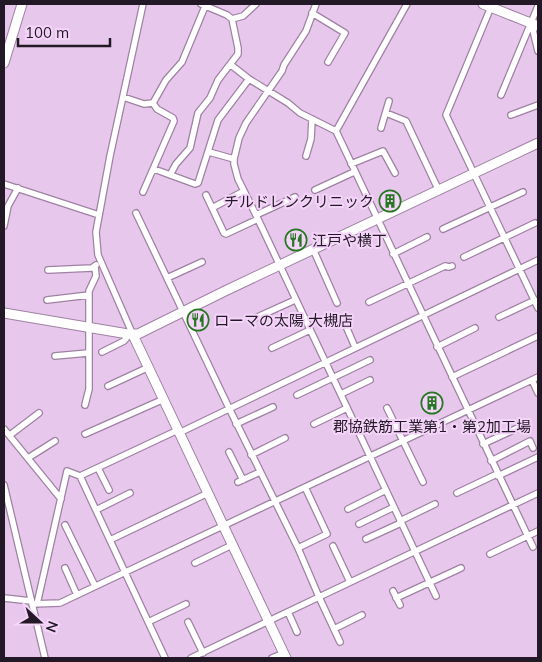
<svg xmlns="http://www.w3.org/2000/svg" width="542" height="662" viewBox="0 0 542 662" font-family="Mulish,'Noto Sans JP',sans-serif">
<rect width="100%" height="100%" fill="#e7c8ec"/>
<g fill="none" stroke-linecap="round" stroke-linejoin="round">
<!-- street casing -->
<g stroke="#9f82a3" stroke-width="8">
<path id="street" d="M316,4L306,31L284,65L282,71L246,123L239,138L234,159V164L238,179L256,215L436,596
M491,7L446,115L538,308
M312,13L345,33L328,62
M232,19L243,16L256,4
M532,26L538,51
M231,65L249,79L288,103L300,113L336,131L533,547
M501,95L538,6
M123,97L144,104L153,103L166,80L182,62L206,4
M386,113L406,121L439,191
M511,115L538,105
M381,128L389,101
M336,131L407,4
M209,152L234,159
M306,156L311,139L312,119
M351,164L383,151L395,173
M154,169L195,184L198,183L218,120L249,79
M170,175L176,164L190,148L198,113L210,98L218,80L238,54V48L232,19L227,15L201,4
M4,184L99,215
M315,190L354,172
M143,192L174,121L173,118L157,109L153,103
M206,195L224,233L226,234L258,219
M212,208L244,191
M136,213L229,408L298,548L319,597L538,493
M256,215L295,197
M4,226L8,206L18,188
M443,229L523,192
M313,249L337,303
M393,254L427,237
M464,257L535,223
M48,270L92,268L96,265
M167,278L202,262
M47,300L89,295
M369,302L445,266L449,267L452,266
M499,317L535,300
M253,319L295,300
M345,324L355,347
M133,335L98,255L96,232L110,156L143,4
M437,347L475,328
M272,348L310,330
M102,352L124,341L129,335
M55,356L88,353
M452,377L538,336
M532,380L538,393
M108,386L149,367
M341,394L370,380
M297,395L370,360
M85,405L89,389V291L96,276L95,267
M387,408L423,482
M236,424L273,407
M314,424L347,408
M4,429L61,499
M179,433L538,260
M85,434L164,399
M10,435L39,413
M483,444L520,427
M229,452L243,480
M251,455L285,438
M28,458L55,441
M491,461L530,441L533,448
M98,468L109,490
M80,476L178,430
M498,476L538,457
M238,482L260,472
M4,485L45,658
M457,493L497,474
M348,509L386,490
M96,510L130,493
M400,521L435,504
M359,524L394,507
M65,525L95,586
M366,539L401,523
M110,540L208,493
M333,546L350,582
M298,548L327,534L305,487
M490,554L538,531
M195,563L232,545
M65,568L77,595
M393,591L400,605
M4,598L31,601
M396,598L461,568
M32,604L60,603L538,377
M37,604L67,471L80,476L165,658
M288,612L297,632
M148,622L186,604
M188,622L203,653
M334,629L362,615
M191,658L319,597L340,642
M272,658L284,653"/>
</g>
<!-- secondary casing -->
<g stroke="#9f82a3" stroke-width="11">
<path id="secondary" d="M4,313L128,334H138L225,291L538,143
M133,335L286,658"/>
</g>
<!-- primary casing -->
<g stroke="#9f82a3" stroke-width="11">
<path id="primary" d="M483,4L538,26
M4,63L22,4"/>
</g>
<!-- street -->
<use href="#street" stroke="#fff" stroke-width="5.5"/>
<!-- secondary -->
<use href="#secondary" stroke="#fff" stroke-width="9"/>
<!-- primary -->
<use href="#primary" stroke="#fff" stroke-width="9"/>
</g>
<!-- icons -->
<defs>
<g id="building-ring" transform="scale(1.125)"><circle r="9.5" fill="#f4d5f9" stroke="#277720" stroke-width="1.5"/><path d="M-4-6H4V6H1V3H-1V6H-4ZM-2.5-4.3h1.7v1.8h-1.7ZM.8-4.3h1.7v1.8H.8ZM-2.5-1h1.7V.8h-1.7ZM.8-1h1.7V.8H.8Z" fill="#277720"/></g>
<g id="restaurant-ring" transform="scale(1.125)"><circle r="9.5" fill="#f4d5f9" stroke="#277720" stroke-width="1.5"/><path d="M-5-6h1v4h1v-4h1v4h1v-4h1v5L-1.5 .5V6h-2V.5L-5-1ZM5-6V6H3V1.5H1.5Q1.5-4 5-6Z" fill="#277720"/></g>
</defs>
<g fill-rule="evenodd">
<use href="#building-ring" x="390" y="201"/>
<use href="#restaurant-ring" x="296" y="240"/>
<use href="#restaurant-ring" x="198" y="320"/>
<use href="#building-ring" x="432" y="403"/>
</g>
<g text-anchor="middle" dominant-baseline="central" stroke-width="4" stroke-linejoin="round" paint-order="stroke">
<!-- poi labels -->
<g font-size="15" fill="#231825" stroke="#f4d5f9" text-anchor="start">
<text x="374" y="201" text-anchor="end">チルドレンクリニック</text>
<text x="312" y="240">江戸や横丁</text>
<text x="214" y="320">ローマの太陽 大槻店</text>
<text x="432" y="426" text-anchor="middle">郡協鉄筋工業第1・第2加工場</text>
</g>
</g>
<!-- border -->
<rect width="542" height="662" fill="none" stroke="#231825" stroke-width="10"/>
<!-- north arrow -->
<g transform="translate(40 622) rotate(111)" stroke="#f4d5f9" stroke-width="4" paint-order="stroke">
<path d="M0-4L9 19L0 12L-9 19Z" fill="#231825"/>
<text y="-8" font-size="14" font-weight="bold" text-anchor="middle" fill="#231825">N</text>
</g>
<!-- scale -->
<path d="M18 38v8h92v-8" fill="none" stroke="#231825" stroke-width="2.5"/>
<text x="25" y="38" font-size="15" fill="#231825" stroke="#f4d5f9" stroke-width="4" paint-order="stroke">100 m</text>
</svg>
